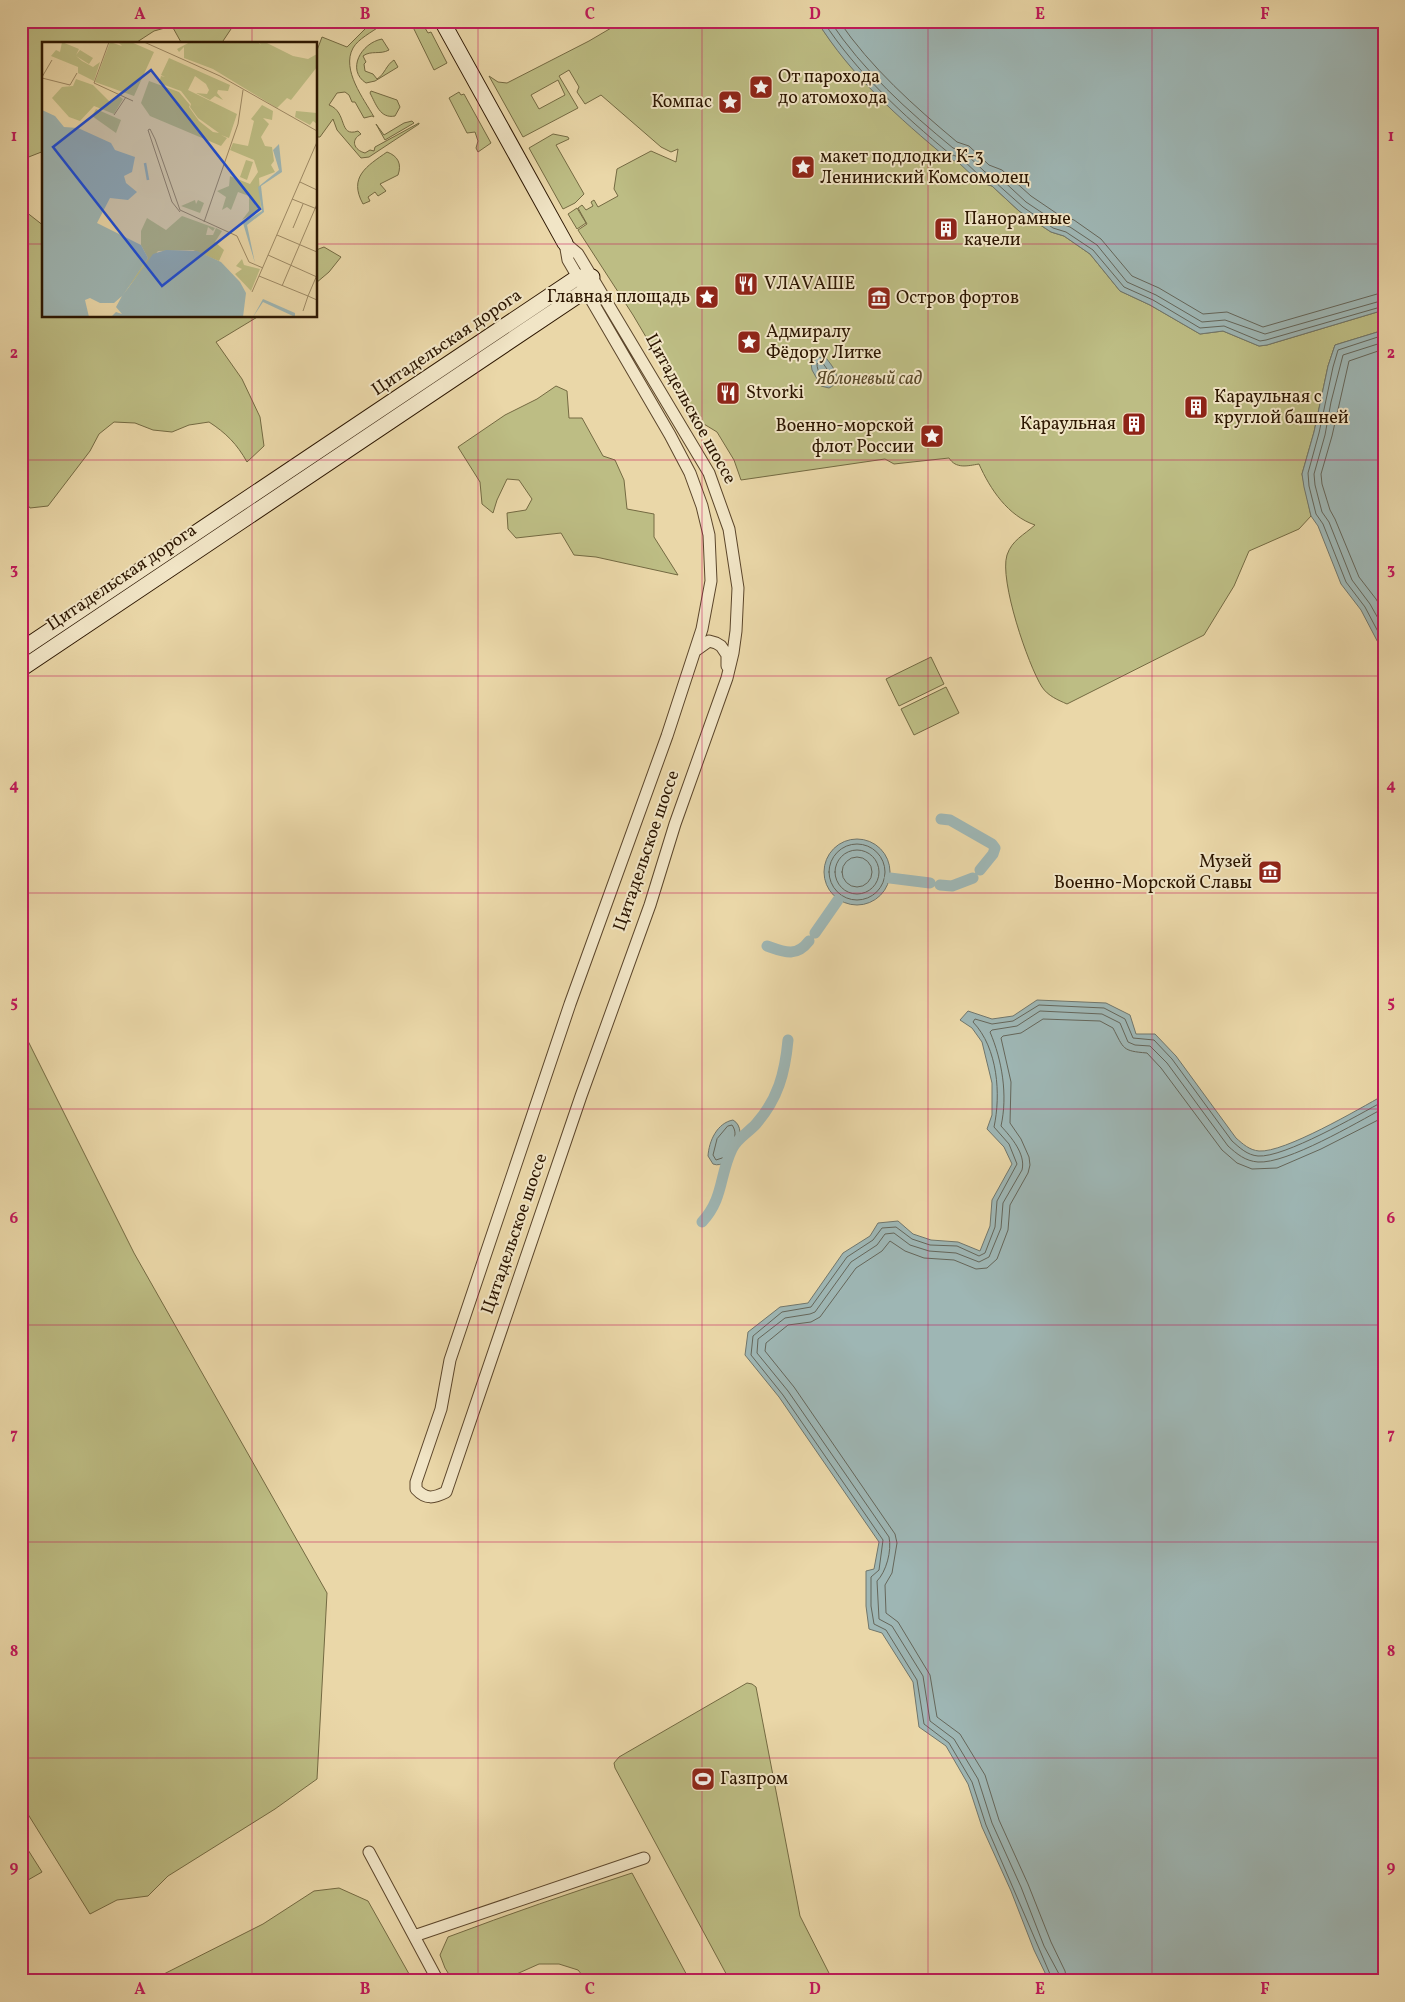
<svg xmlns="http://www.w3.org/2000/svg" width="1405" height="2002" viewBox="0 0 1405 2002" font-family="Vollkorn,serif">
<rect width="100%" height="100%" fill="#ead7a8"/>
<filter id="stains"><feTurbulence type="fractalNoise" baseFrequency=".004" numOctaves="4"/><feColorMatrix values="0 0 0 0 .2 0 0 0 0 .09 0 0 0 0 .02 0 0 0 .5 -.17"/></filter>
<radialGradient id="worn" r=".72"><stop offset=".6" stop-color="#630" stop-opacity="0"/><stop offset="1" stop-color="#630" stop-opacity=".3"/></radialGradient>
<!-- green -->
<path fill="#bdbd84" stroke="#746a42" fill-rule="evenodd" d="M21,21H224L231,29L221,44H182L172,26L154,31L134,44H44V151L21,160Z
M373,21H377L380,26C372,32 358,39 353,48C341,70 364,99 374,117L372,116L364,118L355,102H352L349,95L345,92L337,93L329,105C348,112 338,138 358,131L361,134C350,140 354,150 365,153L370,150L374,151L375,147L419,123V124L369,157L361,158L337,130L333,119L320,137H316V53L322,37L347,47Z
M410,21H429L431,25L425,28L428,33L431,32L447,63L434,70Z
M623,21H817C853,77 898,116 948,159L958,161L979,182L992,186L1019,211L1051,232L1064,236L1090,254L1120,291L1150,305L1200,334L1223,331L1259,346L1267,345L1384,310V330L1335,345L1328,366L1314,432L1302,474L1311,516L1299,529L1249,551L1234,586L1204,635L1067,704C1058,700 1048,696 1042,687C1028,665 999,580 1007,555C1012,540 1024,535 1035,525C1008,516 990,489 979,464C967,466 956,469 949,458L894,464L885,459L741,480L734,460L717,432L694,418L633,315L578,230L587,224L578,208L582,205L586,210L593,206L591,202L594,200L598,207L618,196L614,189L617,169L651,151L676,162L678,149L671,152L661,147L601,95L585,104L577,92L579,87L569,70L559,76L578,108L523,137L489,76L498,82L507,83L589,41ZM558,80L565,95L539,109L531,95Z
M382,39L389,50C380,55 371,50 363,56L366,62L364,64L365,71L373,74L377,79C385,74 386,65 394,60L398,67L375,81L366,83C346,70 361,43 382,39Z
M371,91L397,100L400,107L395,116C380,119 376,104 370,93Z
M459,92L461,95L464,94L491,143L478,152L476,148L478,141L475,132L467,133L449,98Z
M412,121L414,123L385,140L376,124L384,135L404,123Z
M553,134L568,137L569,139L556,145L584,194L575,203L563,209L529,148Z
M387,152C398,156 402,164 398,175L380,184L386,191L378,196L375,192L368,197L370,201L363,204C348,177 367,166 387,152Z
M21,208L44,226V316H259L216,342L242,379L260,417L264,446L247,462C237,444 226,433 209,422L189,425L172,432L153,430L135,423L114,422L99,434L90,451L48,506L30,508L21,496Z
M577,208L586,223L577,229L568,214Z
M324,247L341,257L329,272L316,283V250Z
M556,386L567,391L569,418H582L603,456L615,460L624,480L627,509L654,514V537L678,575L596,557L574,555L561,533L516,538L508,529L507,513L526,510L532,499L519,480L507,479L497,500L493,513L482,504L480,482L458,447L505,415L537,399Z
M931,657L944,684L899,706L886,679Z
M946,687L959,713L914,735L901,709Z
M21,1035L28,1041L134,1253L327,1593L317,1779L275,1809L168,1876L148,1896L117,1900L90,1914L21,1803Z
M747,1683L752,1684L756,1687L800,1916L833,1981H730L615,1768L614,1763L619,1757Z
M23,1842L42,1872L21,1884V1843Z
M632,1873L690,1981H587L578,1970L559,1964H539L501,1981H453L445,1968L440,1955L448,1937C509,1914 570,1893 632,1873Z
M339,1888L368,1901L413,1981H150L263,1924L314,1891Z"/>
<!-- water -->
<path fill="#9eb6b4" stroke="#70766c" d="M817,21H1384V310L1267,345L1259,346L1223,331L1200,334L1150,305L1120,291L1090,254L1064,236L1051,232L1019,211L992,186L979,182L958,162L948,159C899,118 851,76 817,21Z
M1384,330V654L1361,610L1341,584L1318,526L1311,516L1304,487L1302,474L1314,432L1328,366L1335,345Z
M819,357L826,358C834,368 844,381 829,388L821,386L812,370L811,363Z
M824 872a33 33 0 1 1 66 0a33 33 0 1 1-66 0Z
M1037,1000L1106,1003L1130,1015L1136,1034H1155L1176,1056L1236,1138C1243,1144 1249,1150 1259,1151C1284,1153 1359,1109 1384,1095V1981H1049L1034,1950L1011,1891L982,1827L968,1784L946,1746L919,1727L913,1682L882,1633L869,1629L866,1606V1571L874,1569L879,1542L779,1397L745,1355L748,1332L780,1307L808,1303L843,1253L870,1236L878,1223L898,1221L913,1234L931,1240L958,1242L980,1251L990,1226L992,1200L1012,1164L1004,1147L987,1129L992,1115V1083L982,1042L972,1028L960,1020L968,1011L992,1019L1013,1016Z
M733,1120C751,1130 731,1171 713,1164L708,1156C709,1141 717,1123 733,1120Z"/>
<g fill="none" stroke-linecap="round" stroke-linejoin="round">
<!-- shore -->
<path stroke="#65665a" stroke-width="1" d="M823,21C857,73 903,115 950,154L961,158L982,178L995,182L1023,207L1053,228L1066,232L1093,250L1124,287L1153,300L1200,328L1224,326L1260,341L1266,340L1384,306
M830,21C863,71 908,111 953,148L964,152L985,172L998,176L1026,202L1056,222L1070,227L1097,245L1127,282L1156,295L1202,322L1225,320L1265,334L1384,300
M839,21C871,68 914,106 957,142L969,146L989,165L1002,170L1031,196L1059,215L1074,220L1101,239L1132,276L1159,288L1203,314L1227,312L1263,327L1384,292
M1384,335L1338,350L1333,367L1319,433L1308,473L1309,486L1316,514L1323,524L1346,582L1365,607L1384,643
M1384,342L1343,355L1331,402L1325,435L1314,474L1315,485L1322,512L1329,522L1352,580L1370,604L1384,629
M1384,349L1349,361L1332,436L1321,474L1322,484L1330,510L1335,519L1359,577L1376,599L1384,613
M822,362L832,376V381L828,383C822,381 817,371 817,364Z
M829 872a28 28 0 1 1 56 0a28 28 0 1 1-56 0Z
M835 872a22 22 0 1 1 44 0a22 22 0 1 1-44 0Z
M842 872a15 15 0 1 1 30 0a15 15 0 1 1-30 0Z
M728,1126L732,1125C740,1136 730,1146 725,1157L716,1160L713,1155L717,1139Z
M1053,1981L986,1825L972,1782L949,1743L924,1724L917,1680L886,1630L874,1624L871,1606V1577L879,1570L883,1540L783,1395L751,1355L753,1336L782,1312L811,1307L847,1257L873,1240L882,1228L896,1227L912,1239L930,1245L957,1246L979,1256L985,1253L995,1227L997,1201L1017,1164L1009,1144L994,1127C1001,1095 998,1048 973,1022L975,1019L992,1024L1013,1021L1039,1005L1104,1008L1125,1019L1133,1038L1154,1040L1172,1059L1232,1141C1240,1148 1247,1155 1258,1156C1284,1158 1358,1115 1384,1101
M1060,1981L1059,1974L1044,1946L1021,1887L992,1823L978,1779L954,1739L930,1721L923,1676L892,1626L879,1619L877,1581C886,1572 892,1551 889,1537L788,1391L757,1353L758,1339L785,1318L810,1314L815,1312L851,1262L877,1245L885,1234L894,1233L910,1245L929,1251L956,1253L979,1262L989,1257L1001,1228L1003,1203L1022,1170C1026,1154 1011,1137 1001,1126C1008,1095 1002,1060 990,1032L992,1030L1017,1026L1040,1011L1102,1014L1120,1023L1128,1042L1135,1045L1150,1046L1167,1063L1228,1146C1237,1154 1245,1161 1258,1162C1287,1164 1356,1123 1384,1108
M1067,1981L1065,1971L1051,1942L1028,1884L999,1820L985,1775L960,1734L937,1717L930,1675L898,1622L886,1613L885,1585L892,1573L897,1543L895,1534L794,1387L765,1351L766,1343L788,1325L811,1322L820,1317L856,1268L882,1251L890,1241L905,1251L924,1258L954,1260L976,1269L987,1268L997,1259L1008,1230L1010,1205L1028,1173L1030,1165L1029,1157L1021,1139L1010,1123L1011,1082L1001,1038L1003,1036L1021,1033L1043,1019L1100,1021L1113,1028C1124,1049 1122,1051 1147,1053L1161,1068L1222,1150L1237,1163L1252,1169L1277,1168L1321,1149L1384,1117"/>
<!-- canal -->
<path stroke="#9eb6b4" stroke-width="11" d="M941,819L950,820L992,844L995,848L993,854L980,870
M890,878L930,883
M940,885L952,886L973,878
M815,933L838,900
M767,946C784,952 796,958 809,941
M702,1222C724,1198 719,1176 732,1149C737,1138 748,1133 756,1124C778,1099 785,1073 788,1040"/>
<!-- street casing -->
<g stroke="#5c462b" stroke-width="13">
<path id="street" d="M565,243L578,254L709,473L729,529L738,588L736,631L733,653L727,678L675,824L650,905L581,1096L446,1492C434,1498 426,1500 416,1489V1482L441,1409L450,1360L570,1004L667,736L702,629L711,581L709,535L702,506L690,473L670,435L568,260Z
M695,651L709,641L716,643L721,646L727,655V666
M369,1852L438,1981
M414,1936L644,1858"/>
</g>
<!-- secondary casing -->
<g stroke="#2c1601" stroke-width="17">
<path id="secondary" d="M442,21L565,243
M21,650L578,277H592L586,290L21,669"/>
</g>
<!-- street -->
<use href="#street" stroke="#f1e5c6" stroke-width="11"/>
<!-- secondary -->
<use href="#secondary" stroke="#f1e5c6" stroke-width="15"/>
</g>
<!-- grid -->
<path fill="none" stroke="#c2185b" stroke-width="1" stroke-opacity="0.55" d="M252,21V44M478,21V1981M702,21V1981M928,21V1981M1152,21V1981M21,244H44M316,244H1384M252,316V1981M21,460H1384M21,676H1384M21,893H1384M21,1109H1384M21,1325H1384M21,1542H1384M21,1758H1384"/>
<!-- icons -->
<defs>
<g id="sight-square" transform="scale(1.25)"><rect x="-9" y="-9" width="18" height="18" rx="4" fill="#8f2418" stroke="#f1e5c6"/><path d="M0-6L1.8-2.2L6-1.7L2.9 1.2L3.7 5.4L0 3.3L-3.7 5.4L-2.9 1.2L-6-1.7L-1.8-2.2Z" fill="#fff"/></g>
<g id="building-square" transform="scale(1.25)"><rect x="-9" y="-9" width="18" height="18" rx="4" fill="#8f2418" stroke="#f1e5c6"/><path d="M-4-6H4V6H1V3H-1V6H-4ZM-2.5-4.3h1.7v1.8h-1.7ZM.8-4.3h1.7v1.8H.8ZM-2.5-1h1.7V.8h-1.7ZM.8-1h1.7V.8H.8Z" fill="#fff"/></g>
<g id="restaurant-square" transform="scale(1.25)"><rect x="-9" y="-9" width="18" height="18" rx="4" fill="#8f2418" stroke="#f1e5c6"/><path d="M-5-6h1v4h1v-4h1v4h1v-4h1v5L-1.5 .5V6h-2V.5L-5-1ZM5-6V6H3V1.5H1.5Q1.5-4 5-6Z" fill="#fff"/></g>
<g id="museum-square" transform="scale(1.25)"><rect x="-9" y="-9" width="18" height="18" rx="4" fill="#8f2418" stroke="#f1e5c6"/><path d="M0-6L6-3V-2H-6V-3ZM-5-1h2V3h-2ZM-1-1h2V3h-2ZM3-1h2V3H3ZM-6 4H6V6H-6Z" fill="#fff"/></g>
<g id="stadium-square" transform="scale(1.25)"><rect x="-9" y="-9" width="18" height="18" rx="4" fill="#8f2418" stroke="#f1e5c6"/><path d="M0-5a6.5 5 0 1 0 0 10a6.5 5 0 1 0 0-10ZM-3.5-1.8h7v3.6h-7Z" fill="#fff"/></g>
</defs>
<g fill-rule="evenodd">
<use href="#sight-square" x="761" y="87"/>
<use href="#sight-square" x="730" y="102"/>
<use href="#sight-square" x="803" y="167"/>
<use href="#building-square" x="946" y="229"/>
<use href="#restaurant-square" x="746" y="284"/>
<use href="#sight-square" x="707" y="297"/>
<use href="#museum-square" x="879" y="298"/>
<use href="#sight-square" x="749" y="342"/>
<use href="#restaurant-square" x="728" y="393"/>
<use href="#building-square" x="1196" y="407"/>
<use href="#building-square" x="1134" y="424"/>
<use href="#sight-square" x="932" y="436"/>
<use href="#museum-square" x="1270" y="872"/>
<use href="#stadium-square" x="703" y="1779"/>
</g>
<g text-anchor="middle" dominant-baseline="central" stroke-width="4" stroke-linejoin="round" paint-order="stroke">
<!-- poi labels -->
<g font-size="18" fill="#2c1601" stroke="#f1e5c6" text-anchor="start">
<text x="778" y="77">От парохода<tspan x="778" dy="21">до атомохода</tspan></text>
<text x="712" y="102" text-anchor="end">Компас</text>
<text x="820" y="157">макет подлодки К-3<tspan x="820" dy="21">Лениниский Комсомолец</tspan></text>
<text x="964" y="219">Панорамные<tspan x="964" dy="21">качели</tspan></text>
<text x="764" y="284">VЛАVАШЕ</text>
<text x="690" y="297" text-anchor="end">Главная площадь</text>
<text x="896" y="298">Остров фортов</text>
<text x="766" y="332">Адмиралу<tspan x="766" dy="21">Фёдору Литке</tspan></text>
<text x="746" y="393">Stvorki</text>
<text x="1214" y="397">Караульная с<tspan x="1214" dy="21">круглой башней</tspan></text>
<text x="1116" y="424" text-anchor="end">Караульная</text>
<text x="914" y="426" text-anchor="end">Военно-морской<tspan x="914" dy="21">флот России</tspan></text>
<text x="1252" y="862" text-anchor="end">Музей<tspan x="1252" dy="21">Военно-Морской Славы</tspan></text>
<text x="720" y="1779">Газпром</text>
</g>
<!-- street labels -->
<g font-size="18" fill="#2c1601" stroke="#f1e5c6">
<text transform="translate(447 343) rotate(-34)">Цитадельская дорога</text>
<text transform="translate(690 409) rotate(61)">Цитадельское шоссе</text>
<text transform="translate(122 578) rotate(-34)">Цитадельская дорога</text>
<text transform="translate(647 851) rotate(-71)">Цитадельское шоссе</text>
<text transform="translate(515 1234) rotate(-71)">Цитадельское шоссе</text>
</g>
<!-- park labels -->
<g font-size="18" font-style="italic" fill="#584828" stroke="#f1e5c6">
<text x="869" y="379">Яблоневый сад</text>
</g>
</g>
<!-- overview -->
<g transform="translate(42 42)">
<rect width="275" height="275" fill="#ead7a8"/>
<path d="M20,0L37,7L34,13L38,8L51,16L47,22L34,14L40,19L51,25L58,20L52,39L36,31V25L9,14L14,8L18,10ZM68,0L80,4L76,0H89L112,10L92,54L53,40ZM148,0H216L219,3L217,0H223L251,14L266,17L275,12V25L249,58L245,56L235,66L171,27L142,16V5L137,10L135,7ZM127,16L188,43L186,49L176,48L175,51L181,58L173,54L168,58L154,51L165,52L167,48L164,42L153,34L146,48L195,72L187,96L179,93L185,96L179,104L108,74L99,61L107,39L137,50L148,63L147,65L157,79L171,90L177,91L156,76L148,65L149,62L139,49L117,41L119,34L123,35L119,33ZM34,37L51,43L69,61L77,54L81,57L72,72L52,64L38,79L27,75L10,56L20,45L31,44ZM220,63L231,69L230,78L221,76L227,82L219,95L223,104L230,105L232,119L229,123L233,130L217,136L219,167L200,178L207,169V154L196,150L189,168L185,165L180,168L184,155L175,149L187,144L188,134L208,142L216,130L212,118L188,108L191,101L206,104L212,79L209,77ZM54,67L79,78L74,91L50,74ZM254,69L275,71V82L271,79L268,83L253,75ZM204,118L211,120L205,138L198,135ZM153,158L154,162L156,158L162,161L158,171L139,164ZM140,174L173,186L171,189L166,185L164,193H171L174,186L180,189L173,200L182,208L177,219L151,208L116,209L80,253L106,216L99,203V189L105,176L124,188ZM200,217L202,223L218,227L209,249L193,232L200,227L194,224Z" fill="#bdbd84"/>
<path d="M0,68L13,74L22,85L36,86L69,101L73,108L93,115L90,130L82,134L84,141L95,150L86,158L68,156L55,181L99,203L106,216L81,253L111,212L124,208L155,209L179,220L198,240L204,251L201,275H69L74,270L80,272L74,265L80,254L72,261H58L48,256L43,258L47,275H0ZM237,102L240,130L219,144L222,170L205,183L213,221L201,181L220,169L216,145L237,128L231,108ZM221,257L253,271V275L221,260L211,275Z" fill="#9eb6b4"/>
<path fill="none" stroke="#9eb6b4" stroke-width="2.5" d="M103,121L106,138"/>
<path fill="none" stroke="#9e8a65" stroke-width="1" d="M67,0L52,41L91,59M102,0L178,34L275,89M0,35L10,18M0,36L28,43L35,31M72,73L84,55M106,88L108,87L113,97L138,168L195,194L207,220L221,226M106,88L130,160L138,170M275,100L217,234L266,254L275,233M258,140L275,148M250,157L275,167M162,180L196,82L201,48M251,186L261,162M235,193L275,210M226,213L275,235M240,244L275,162M210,250L217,234M261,269L266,254L275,258"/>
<path fill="#1d4ed8" fill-opacity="0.15" stroke="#1d4ed8" stroke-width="2.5" d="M109,28L218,167L120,244L11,105Z"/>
<rect width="275" height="275" fill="none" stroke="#2c1601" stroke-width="2.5"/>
</g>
<!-- margin -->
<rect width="1405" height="2002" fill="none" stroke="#ead7a8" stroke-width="55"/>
<rect x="28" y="28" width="1350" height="1946" fill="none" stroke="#c2185b" stroke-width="2"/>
<g font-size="16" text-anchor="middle" font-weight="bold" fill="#c2185b">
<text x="140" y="19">A</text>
<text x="365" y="19">B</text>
<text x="590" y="19">C</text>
<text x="815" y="19">D</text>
<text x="1040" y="19">E</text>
<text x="1265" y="19">F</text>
<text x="14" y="141">1</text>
<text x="1391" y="141">1</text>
<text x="14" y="358">2</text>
<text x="1391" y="358">2</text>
<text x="14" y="574">3</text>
<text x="1391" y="574">3</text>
<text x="14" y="790">4</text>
<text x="1391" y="790">4</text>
<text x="14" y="1007">5</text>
<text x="1391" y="1007">5</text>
<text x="14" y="1223">6</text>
<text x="1391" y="1223">6</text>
<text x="14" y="1439">7</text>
<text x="1391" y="1439">7</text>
<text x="14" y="1656">8</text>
<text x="1391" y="1656">8</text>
<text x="14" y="1872">9</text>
<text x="1391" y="1872">9</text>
<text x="140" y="1994">A</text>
<text x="365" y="1994">B</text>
<text x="590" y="1994">C</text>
<text x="815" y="1994">D</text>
<text x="1040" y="1994">E</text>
<text x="1265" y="1994">F</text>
</g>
<rect width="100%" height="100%" filter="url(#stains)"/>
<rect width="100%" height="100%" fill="url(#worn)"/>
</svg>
